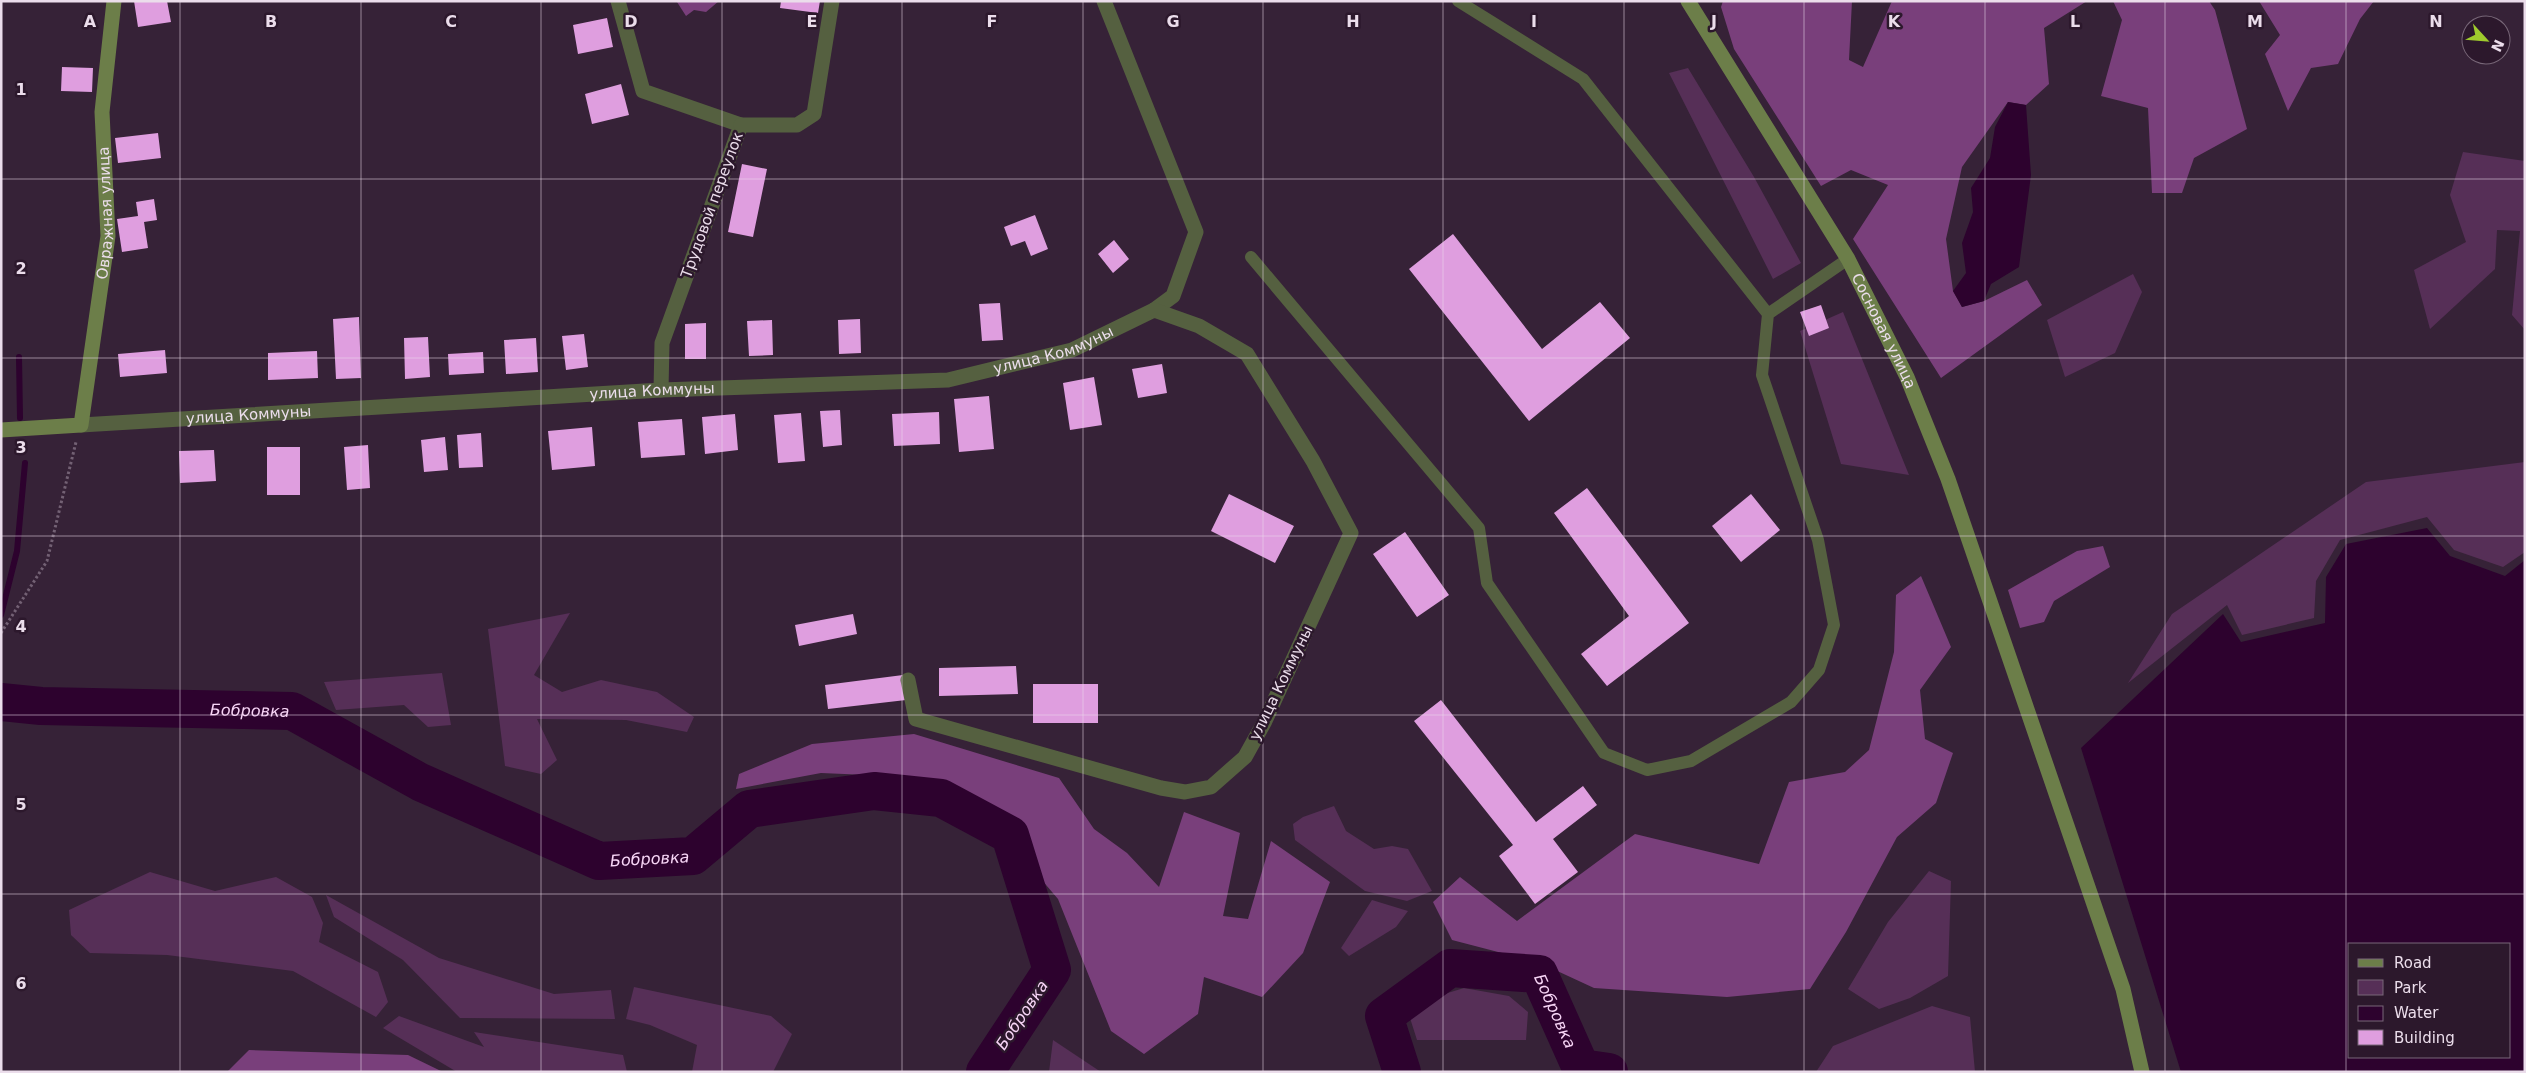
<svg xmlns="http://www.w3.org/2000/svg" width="2526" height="1073" viewBox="0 0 2526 1073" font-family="'DejaVu Sans',sans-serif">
<rect width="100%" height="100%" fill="#362237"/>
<!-- green -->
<path fill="#562f57" d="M1688,68L1754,177L1801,263L1773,279L1669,73Z
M2463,152L2525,161V330L2512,315L2520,231L2497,230L2495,269L2430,329L2414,270L2466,242L2450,195Z
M2133,274L2142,292L2115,353L2065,377L2047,320Z
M1843,312L1909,475L1841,464L1800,331Z
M2525,462V552L2503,567L2454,550L2427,517L2340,540L2316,581L2314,618L2242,635L2227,605L2128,683L2172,614L2366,482Z
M570,613L534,675L562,692L601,680L657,692L694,717L687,732L626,720L537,719L557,760L541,774L505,766L488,629Z
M442,673L451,725L428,727L404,705L336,710L324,682Z
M1334,806L1346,831L1374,849L1392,846L1408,849L1432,891L1407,901L1365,891L1295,840L1293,824L1303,817Z
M1929,871L1951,881L1948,976L1910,998L1879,1009L1848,989L1888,922Z
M150,872L215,891L276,877L312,897L323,923L319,942L378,972L388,1002L376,1017L293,971L167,955L90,953L71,935L69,910Z
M326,895L439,958L554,994L611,990L615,1019L460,1018L403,960L334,917Z
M1372,900L1408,911L1396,927L1349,956L1341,948Z
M634,987L771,1016L792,1034L773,1072H692L697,1045L650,1025L626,1019Z
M1464,988L1509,996L1528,1012L1526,1040H1417L1410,1018L1428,999Z
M1932,1006L1970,1017L1975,1072H1816L1833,1046Z
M399,1016L484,1047L474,1032L623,1055L627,1072H457L383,1028Z
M1053,1040L1101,1072H1049Z"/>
<!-- forest -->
<path fill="#793f7b" d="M671,1H719L706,12L694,10L686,16L677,2Z
M1723,1H1852L1849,60L1863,67L1892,1H2087L2044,28L2049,84L2026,105L2008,102L1962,167L1946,239L1953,291L1962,307L1984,301L2027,280L2042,305L1941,378L1853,239L1888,185L1851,170L1821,186L1734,49L1721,7Z
M2113,1H2209L2215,10L2247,129L2194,158L2182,193H2152L2148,108L2101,96L2122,20Z
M2259,1H2374L2360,19L2338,64L2311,68L2288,111L2265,54L2280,35Z
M2103,546L2110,567L2054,601L2044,622L2020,628L2008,590L2077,551Z
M1921,576L1951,647L1920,690L1925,739L1953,753L1936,803L1897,837L1846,932L1810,989L1727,997L1594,988L1540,963L1452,940L1433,902L1460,877L1517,921L1635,834L1759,864L1789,782L1845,772L1869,750L1894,652L1896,595Z
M914,734L1059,778L1094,829L1127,853L1159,887L1184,812L1240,833L1223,916L1248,919L1271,841L1330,882L1303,953L1262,997L1204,977L1198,1014L1144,1054L1111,1031L1058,899L1035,872L1024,826L955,793L891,776L821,773L736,789L739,774L812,744Z
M249,1050L408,1055L443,1072H227Z"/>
<!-- water -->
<path fill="#2d022e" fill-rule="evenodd" d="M2008,102L2026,105L2031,175L2019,267L1991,284L1984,301L1962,307L1953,291L1966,273L1962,243L1973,212L1971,188L1990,158L1995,127Z
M2427,528L2450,556L2505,576L2525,560V1072H2181L2081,748L2223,614L2241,642L2325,623L2326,577L2346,544ZM2350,944H2510V1057H2350Z"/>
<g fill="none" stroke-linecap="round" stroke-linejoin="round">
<!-- stream -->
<path stroke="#2d022e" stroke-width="6" d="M19,357L20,418
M1,615L17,551L25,463"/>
<!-- river -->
<g stroke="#2d022e" stroke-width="38">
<path id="s1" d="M1,702L41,706L292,711L420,782L599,861L693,856L749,809L874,791L941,798L1010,835L1052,970L985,1072"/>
<path id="s2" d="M1402,1072L1384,1016L1450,968L1539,974L1581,1068L1609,1072"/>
</g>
</g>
<!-- building -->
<path fill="#df9edf" d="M134,1H167L171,22L138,27Z
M781,1H820L818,13L780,8Z
M607,18L613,47L578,54L573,25Z
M62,67L93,68L92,92L61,91Z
M621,84L629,115L592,124L585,94Z
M158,133L161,158L118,163L115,138Z
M742,164L767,169L753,237L728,232Z
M154,199L157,220L144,222L148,248L122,252L117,219L138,216L136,202Z
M1035,215L1048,249L1031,256L1025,241L1011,246L1004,227Z
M1453,234L1542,349L1600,302L1630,338L1529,421L1409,269Z
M1114,240L1129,259L1113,273L1098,254Z
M1000,303L1003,340L982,341L979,304Z
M1821,305L1829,328L1809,336L1800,312Z
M359,317L361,378L336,379L333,319Z
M860,319L861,353L839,354L838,320Z
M772,320L773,355L749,356L747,321Z
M706,323V359H685V324Z
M584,334L588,367L566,370L562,336Z
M428,337L430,377L405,379L404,338Z
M536,338L538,372L506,374L504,340Z
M165,350L167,373L120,377L118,354Z
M317,351L318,378L268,380V353Z
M483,352L484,373L449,375L448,354Z
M1162,364L1167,393L1138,398L1132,369Z
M1094,377L1102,425L1070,430L1063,383Z
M989,396L994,449L959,452L954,399Z
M840,410L842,445L823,447L820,411Z
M939,412L940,444L894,446L892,414Z
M801,413L805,461L778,463L774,415Z
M735,414L738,450L705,454L702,417Z
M682,419L685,455L641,458L638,422Z
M592,427L595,466L552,470L548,431Z
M481,433L483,467L459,468L457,435Z
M445,437L448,470L424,472L421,440Z
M368,445L370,488L347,490L344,447Z
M267,447H300V495H267Z
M214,450L216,481L180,483L179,451Z
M1587,488L1689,623L1607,686L1581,654L1629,616L1554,513Z
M1229,494L1294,526L1275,563L1211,531Z
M1751,494L1780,530L1741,562L1712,526Z
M1405,532L1449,595L1417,617L1373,554Z
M853,614L857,634L799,646L795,625Z
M1016,666L1018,694L939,696V668Z
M903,675L906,700L828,709L825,685Z
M1033,684H1098V723H1033Z
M1441,700L1536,822L1583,786L1597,805L1553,839L1578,872L1535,904L1499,856L1513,845L1414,721Z"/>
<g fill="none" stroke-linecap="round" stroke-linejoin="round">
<!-- path -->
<path stroke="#736174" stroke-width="3" stroke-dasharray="2.5 2.5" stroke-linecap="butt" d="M1,633L47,561L76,442"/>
<!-- lane -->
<path stroke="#556040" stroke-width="12" d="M1458,1L1583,79L1768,314
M1251,257L1479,528L1487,583L1604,753L1647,770L1691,761L1791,702L1819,670L1834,625L1818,540L1762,375L1768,314L1848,259"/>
<!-- street -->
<g stroke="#556040" stroke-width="15">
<path d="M618,1L643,91L741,125L662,343L661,390"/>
<path d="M1104,1L1196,232L1173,296L1154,310"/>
<path d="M741,125H797L814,114L832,1"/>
<path id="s3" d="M81,425L661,390L948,380L1072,350L1154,310L1199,326L1247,354L1313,461L1351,533L1265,721L1245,757L1211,787L1185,792L1161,788L916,719L908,680"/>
</g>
<!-- secondary -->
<g stroke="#6c7e49" stroke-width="15">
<path id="s4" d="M1688,1L1848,259L1907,377L1948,479L2123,989L2142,1072"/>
<path id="s5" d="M1,430L81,425L108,236L102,112L114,1"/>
</g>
</g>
<!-- grid -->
<path fill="none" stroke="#ebddeb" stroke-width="1" stroke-opacity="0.55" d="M180,1V1072M361,1V1072M541,1V1072M722,1V1072M902,1V1072M1083,1V1072M1263,1V1072M1443,1V1072M1624,1V1072M1804,1V1072M1985,1V1072M2165,1V1072M2346,1V1072M1,179H2525M1,358H2525M1,536H2525M1,715H2525M1,894H2525"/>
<g text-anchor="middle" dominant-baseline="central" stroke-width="5" stroke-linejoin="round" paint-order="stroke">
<!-- street labels -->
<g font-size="15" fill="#ebddeb" stroke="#2c182c">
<text transform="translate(712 205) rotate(-70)">Трудовой переулок</text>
<text stroke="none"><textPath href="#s5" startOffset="294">Овражная улица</textPath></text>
<text stroke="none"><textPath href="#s4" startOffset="384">Сосновая улица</textPath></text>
<text stroke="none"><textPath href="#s3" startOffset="978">улица Коммуны</textPath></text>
<text stroke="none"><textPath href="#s3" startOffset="572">улица Коммуны</textPath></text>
<text stroke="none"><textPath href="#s3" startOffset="168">улица Коммуны</textPath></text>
<text transform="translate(1281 683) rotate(-64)">улица Коммуны</text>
</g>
<!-- water labels -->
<g font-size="16" font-style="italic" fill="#f7d5f6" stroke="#2c182c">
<text stroke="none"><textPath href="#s1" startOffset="249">Бобровка</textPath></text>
<text stroke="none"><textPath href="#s1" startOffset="684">Бобровка</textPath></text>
<text stroke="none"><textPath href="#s2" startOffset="270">Бобровка</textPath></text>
<text transform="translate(1022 1015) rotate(-56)">Бобровка</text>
</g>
</g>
<g font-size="16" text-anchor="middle" font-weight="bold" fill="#ebddeb" stroke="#2c182c" stroke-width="5" stroke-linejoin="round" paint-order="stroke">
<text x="90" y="27">A</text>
<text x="271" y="27">B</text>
<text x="451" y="27">C</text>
<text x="631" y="27">D</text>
<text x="812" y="27">E</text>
<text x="992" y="27">F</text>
<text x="1173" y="27">G</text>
<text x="1353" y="27">H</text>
<text x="1534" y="27">I</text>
<text x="1714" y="27">J</text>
<text x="1894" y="27">K</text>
<text x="2075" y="27">L</text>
<text x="2255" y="27">M</text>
<text x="2436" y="27">N</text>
<text x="21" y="95">1</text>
<text x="21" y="274">2</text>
<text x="21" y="453">3</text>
<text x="21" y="632">4</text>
<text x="21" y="810">5</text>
<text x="21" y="989">6</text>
</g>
<!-- border -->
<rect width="2526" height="1073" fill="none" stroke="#ebddeb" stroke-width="5"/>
<!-- legend -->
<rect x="2348" y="943" width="162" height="115" fill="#2c182c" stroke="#786778"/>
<rect x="2358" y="959" width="25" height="8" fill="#6c7e49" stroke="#786778"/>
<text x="2394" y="968" font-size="15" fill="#ebddeb">Road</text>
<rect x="2358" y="980" width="25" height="15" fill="#562f57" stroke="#786778"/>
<text x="2394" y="993" font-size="15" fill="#ebddeb">Park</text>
<rect x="2358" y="1006" width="25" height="15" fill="#2d022e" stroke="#786778"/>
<text x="2394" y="1018" font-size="15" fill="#ebddeb">Water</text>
<rect x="2358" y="1030" width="25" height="15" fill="#df9edf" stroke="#786778"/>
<text x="2394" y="1043" font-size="15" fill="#ebddeb">Building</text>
<!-- north arrow -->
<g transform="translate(2486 40) rotate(116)"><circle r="24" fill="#2c182c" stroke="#786778"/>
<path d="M0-4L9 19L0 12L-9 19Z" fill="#9fca2d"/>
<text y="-8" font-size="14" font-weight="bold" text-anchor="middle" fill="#ebddeb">N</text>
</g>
</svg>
